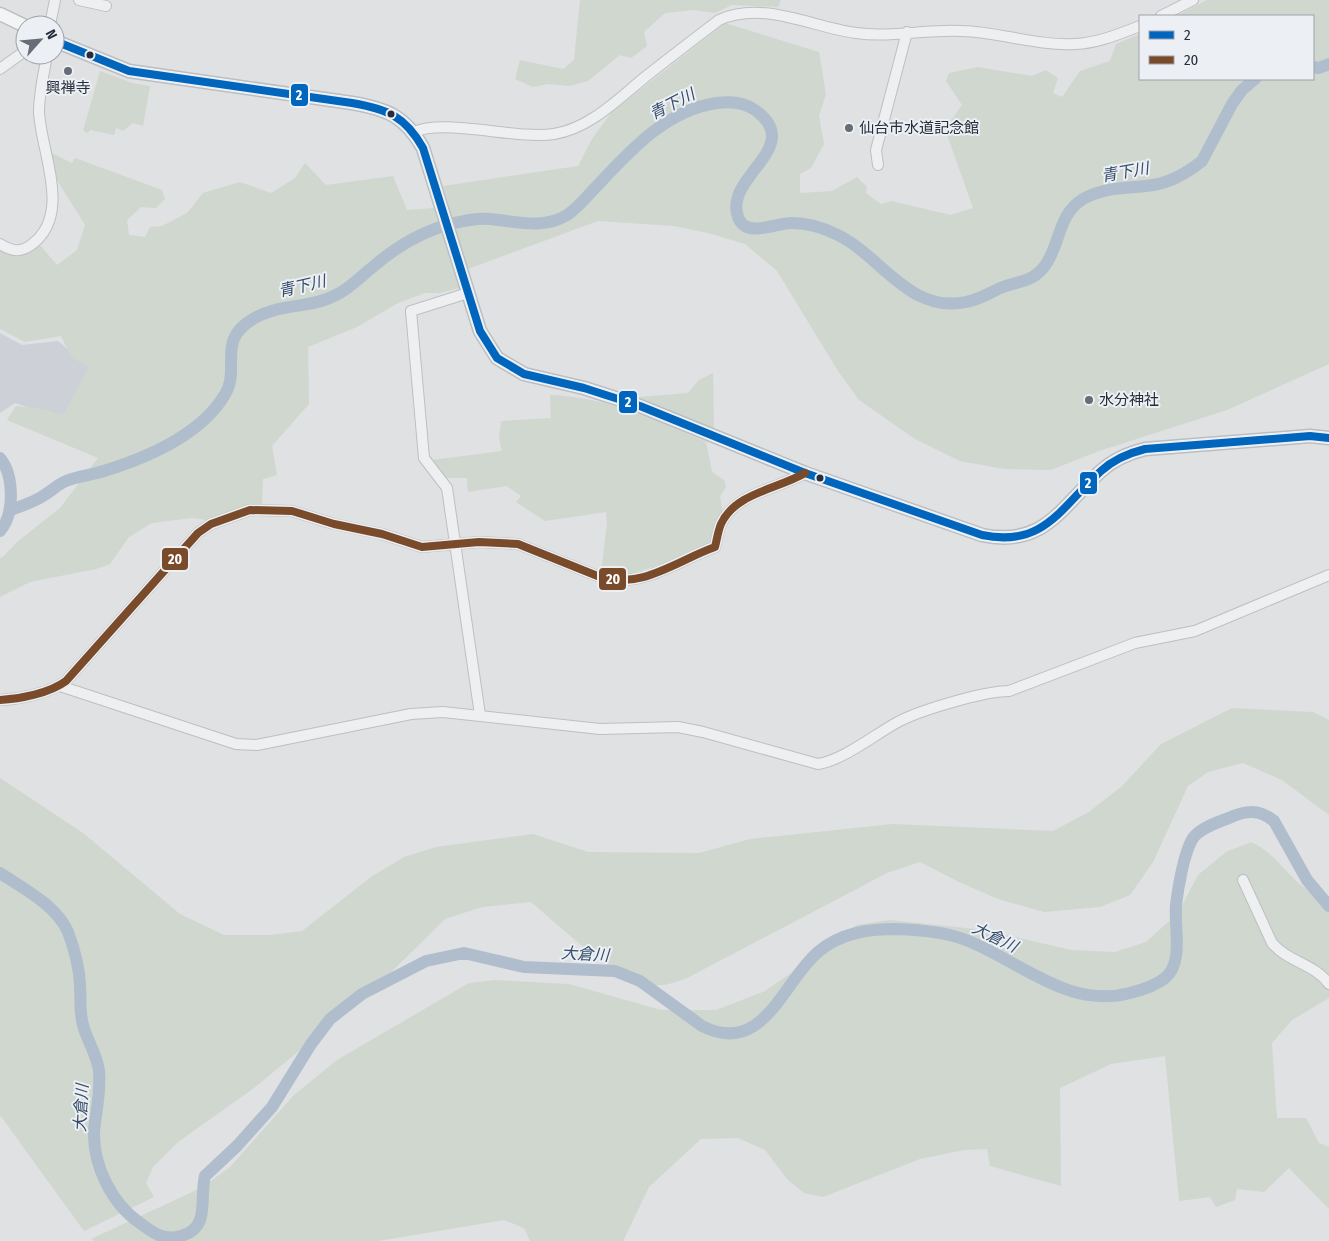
<svg xmlns="http://www.w3.org/2000/svg" width="1329" height="1241" viewBox="0 0 1329 1241" font-family="'Fira Sans Condensed','Noto Sans JP',sans-serif">
<rect width="100%" height="100%" fill="#dfe1e3"/>
<!-- built -->
<path fill="#cdd0d6" d="M0,333L22,345L58,341L94,372L63,419L15,403L0,413Z"/>
<!-- green -->
<path fill="#cfd7cf" d="M580,0H781L778,7L732,5L715,13L694,10L665,13L644,32L647,46L631,58L620,55L588,81L569,86L548,84L533,87L515,79L520,60L563,69L574,60Z
M1207,0H1329V364L1227,410L1099,451L1051,470L1004,469L960,461L915,439L859,400L838,371L777,271L745,244L708,233L674,226L598,221L468,269L443,186L578,166L592,139L611,113L725,23L819,52L826,94L819,116L824,144L811,168L800,174V193L832,191L857,177L867,187L866,193L881,204L891,201L951,215L973,208L945,129L962,105L946,81L949,73L978,67L1032,76L1046,70L1058,78L1053,93L1062,97L1080,71L1110,61L1116,44L1140,34V79H1313V16H1176Z
M100,71L132,83L150,86L143,126L133,123L123,131L116,128L114,135L90,130L88,133L83,131Z
M50,152L72,163L75,158L162,190L165,199L156,208L141,207L127,220L129,235L145,237L150,227L162,226L187,213L203,193L240,182L271,193L295,178L305,163L326,185L393,176L407,210L434,208L459,288L440,293H425L398,303L357,327L308,347L309,404L272,446L277,475L263,479L262,505L207,520L192,518L152,523L129,537L110,564L96,569L30,582L0,597V558L3,557L17,542L60,508L98,458L7,420L16,406L43,409L63,415L89,367L71,357L61,336L25,342L0,329V248C19,258 23,255 40,245L57,265L77,250L85,225L57,180Z
M713,373L714,430L639,397L688,393L699,380Z
M550,395C606,397 656,420 706,442L712,472L724,480L726,487L720,496L723,514L712,543L689,551L673,561L629,574L601,573L607,523L606,512L545,521L516,502L521,496L507,486L468,492L467,478H446L432,460L502,451L499,438L501,421L551,418Z
M1232,708L1313,712L1329,720V815L1282,780L1243,763L1208,772L1188,786L1153,862L1130,895L1100,907L1044,912L998,899L959,882L920,862L887,873L689,977C681,980 672,984 663,985C624,989 561,927 531,902L482,907L445,919L372,991L305,1046L254,1088L178,1142L153,1167L146,1183L154,1197L84,1231L0,1115V778L83,833L180,914L224,935H270L302,931L371,877L404,857L436,847L533,834L588,852L699,853L750,839L893,824L1053,831L1089,812L1122,786L1161,744Z
M1251,842C1278,854 1287,878 1311,892C1316,895 1323,896 1329,899V998L1292,1020L1272,1043L1277,1118H1306L1319,1143L1329,1147V1209L1289,1168L1264,1192L1237,1189L1235,1200L1216,1207L1210,1197L1179,1201L1165,1056L1111,1064L1060,1088L1061,1186L990,1166L987,1149L964,1150L920,1159L823,1197L804,1193L788,1180L765,1150L738,1138L701,1139L649,1187L623,1241H530L524,1228L504,1220L378,1241H95L91,1239L201,1188L230,1167L294,1095L337,1060L469,983L495,980L569,984L661,1010H716L765,991L801,966L826,944L857,925L890,920L984,930L1071,950L1115,952L1146,942L1178,913L1198,875L1226,852Z"/>
<g fill="none" stroke-linecap="round" stroke-linejoin="round">
<!-- river -->
<path stroke="#afbdcd" stroke-width="12" d="M1313,67L1319,68L1329,64
M0,458C14,475 15,514 0,531
M10,510C22,506 35,502 46,494C53,490 58,484 66,481C78,476 92,475 104,471C146,458 200,435 224,396C242,369 215,341 253,319C279,303 310,309 336,295C351,288 361,276 374,266C397,246 421,232 450,224C463,221 475,218 489,219C515,221 543,230 567,215C578,208 587,196 596,187C630,151 666,110 717,103C731,101 744,102 755,110C805,146 728,175 737,213C738,219 740,223 745,226C757,233 778,223 792,223C807,223 824,228 838,235C882,257 910,314 966,302C980,300 990,292 1003,287C1020,281 1032,282 1044,267C1061,245 1057,215 1083,199C1105,186 1129,189 1153,185C1172,182 1187,173 1202,161L1232,104L1242,90L1255,79
M0,873C24,889 56,905 68,932C74,948 79,966 80,984C81,998 79,1011 83,1025C87,1041 97,1054 99,1071C101,1092 96,1111 94,1131C93,1166 112,1204 140,1223C153,1233 164,1241 181,1236C211,1228 199,1199 205,1176L237,1146L272,1107L311,1044L330,1019L362,994L426,961L464,953L524,967L615,971L640,981L702,1026C763,1057 782,983 818,952C840,933 868,929 896,929C921,930 948,932 971,942C1023,964 1070,1009 1130,993C1142,990 1155,986 1165,978C1184,963 1174,926 1176,905C1178,888 1184,852 1193,838C1200,828 1218,822 1229,818C1246,810 1259,809 1274,821L1307,880L1329,906"/>
<!-- minor casing -->
<g stroke="#bdbfc1" stroke-width="12">
<path id="minor" d="M79,0L106,6
M1161,16L1193,0
M50,25L55,0
M0,69L25,51
M414,132C445,118 517,140 554,134C590,128 617,100 644,78C669,58 694,39 719,20C763,0 811,27 856,33C890,38 927,29 962,31C999,32 1037,46 1075,44C1098,43 1119,34 1140,26
M878,165L876,150L907,32
M0,244C11,251 20,253 31,245C73,215 41,153 39,112C39,93 44,73 47,55
M468,293L411,311L424,458L447,488L480,715
M60,686L236,744L257,745L411,714L443,712L600,729L678,727L703,732L818,764C843,760 873,736 896,723C917,711 984,691 1009,691L1135,643L1195,631L1329,575
M0,700C20,699 50,693 66,681L198,533L211,524L250,510L292,511L334,524L382,534L422,547L479,542L518,544L600,577C641,590 678,560 715,547C717,539 718,531 721,524C735,493 778,489 805,473
M1243,880L1272,943C1288,962 1315,964 1329,984"/>
</g>
<!-- major casing -->
<g stroke="#bbbec1" stroke-width="15">
<path id="major" d="M0,14L25,26
M55,41L129,71L352,103C387,109 405,116 423,148L480,331L497,358L524,374L584,388L640,406L805,473L982,535C1044,548 1061,507 1101,471C1113,460 1129,453 1145,449L1310,436L1329,438"/>
</g>
<!-- minor -->
<use href="#minor" stroke="#eeeff0" stroke-width="10"/>
<!-- major -->
<use href="#major" stroke="#f3f4f4" stroke-width="12"/>
<!-- bus-1 casing -->
<g stroke="#eceff3" stroke-width="11">
<path id="bus-1" d="M55,41L129,71L352,103C387,109 405,116 423,148L480,331L497,358L524,374L584,388L640,406L805,473L982,535C1044,548 1061,507 1101,471C1113,460 1129,453 1145,449L1310,436L1329,438"/>
</g>
<!-- bus-2 casing -->
<g stroke="#eceff3" stroke-width="11">
<path id="bus-2" d="M0,700C20,699 50,693 66,681L198,533L211,524L250,510L292,511L334,524L382,534L422,547L479,542L518,544L600,577C641,590 678,560 715,547C717,539 718,531 721,524C735,493 778,489 805,473"/>
</g>
<!-- bus-1 -->
<use href="#bus-1" stroke="#0065bd" stroke-width="8"/>
<!-- bus-2 -->
<use href="#bus-2" stroke="#7a4b2a" stroke-width="8"/>
</g>
<!-- markers -->
<g fill="#272e3b" stroke="#eceff3" stroke-width="2">
<circle cx="90" cy="55" r="4.5"/>
<circle cx="391" cy="114" r="4.5"/>
<circle cx="820" cy="478" r="4.5"/>
</g>
<g fill="#676d76" stroke="#eceff3" stroke-width="2">
<circle cx="68" cy="71" r="5"/>
<circle cx="849" cy="128" r="5"/>
<circle cx="1089" cy="400" r="5"/>
</g>
<g text-anchor="middle" dominant-baseline="central" stroke-width="4" stroke-linejoin="round" paint-order="stroke">
<!-- poi labels -->
<g font-size="15" fill="#272e3b" stroke="#eceff3" text-anchor="start">
<text x="68" y="88" text-anchor="middle">興禅寺</text>
<text x="859" y="128">仙台市水道記念館</text>
<text x="1099" y="400">水分神社</text>
</g>
<!-- water labels -->
<g font-size="16" font-style="italic" fill="#354d6b" stroke="#eceff3">
<text transform="translate(672 104) rotate(-27)">青下川</text>
<text transform="translate(1125 172) rotate(-10)">青下川</text>
<text transform="translate(302 286) rotate(-13)">青下川</text>
<text transform="translate(995 937) rotate(26)">大倉川</text>
<text transform="translate(585 954) rotate(3)">大倉川</text>
<text transform="translate(81 1108) rotate(-87)">大倉川</text>
</g>
</g>
<g stroke="#eceff3" stroke-width="2">
<rect x="290" y="83" width="19" height="24" rx="5" fill="#0065bd"/>
<rect x="618" y="390" width="20" height="24" rx="5" fill="#0065bd"/>
<rect x="1079" y="471" width="19" height="24" rx="5" fill="#0065bd"/>
<rect x="161" y="547" width="28" height="24" rx="5" fill="#7a4b2a"/>
<rect x="598" y="567" width="29" height="24" rx="5" fill="#7a4b2a"/>
</g>
<g font-size="14" text-anchor="middle" font-weight="bold" fill="#fff">
<text x="299" y="100">2</text>
<text x="628" y="407">2</text>
<text x="1088" y="488">2</text>
<text x="175" y="564">20</text>
<text x="613" y="584">20</text>
</g>
<!-- legend -->
<rect x="1139" y="15" width="175" height="65" fill="#eceff3" stroke="#9da2a9"/>
<rect x="1149" y="31" width="25" height="8" fill="#0065bd" stroke="#9da2a9"/>
<text x="1184" y="40" font-size="15" fill="#272e3b">2</text>
<rect x="1149" y="56" width="25" height="8" fill="#7a4b2a" stroke="#9da2a9"/>
<text x="1184" y="65" font-size="15" fill="#272e3b">20</text>
<!-- north arrow -->
<g transform="translate(40 40) rotate(63)"><circle r="24" fill="#eceff3" stroke="#9da2a9"/>
<path d="M0-4L9 19L0 12L-9 19Z" fill="#676d76"/>
<text y="-8" font-size="14" font-weight="bold" text-anchor="middle" fill="#272e3b">N</text>
</g>
</svg>
